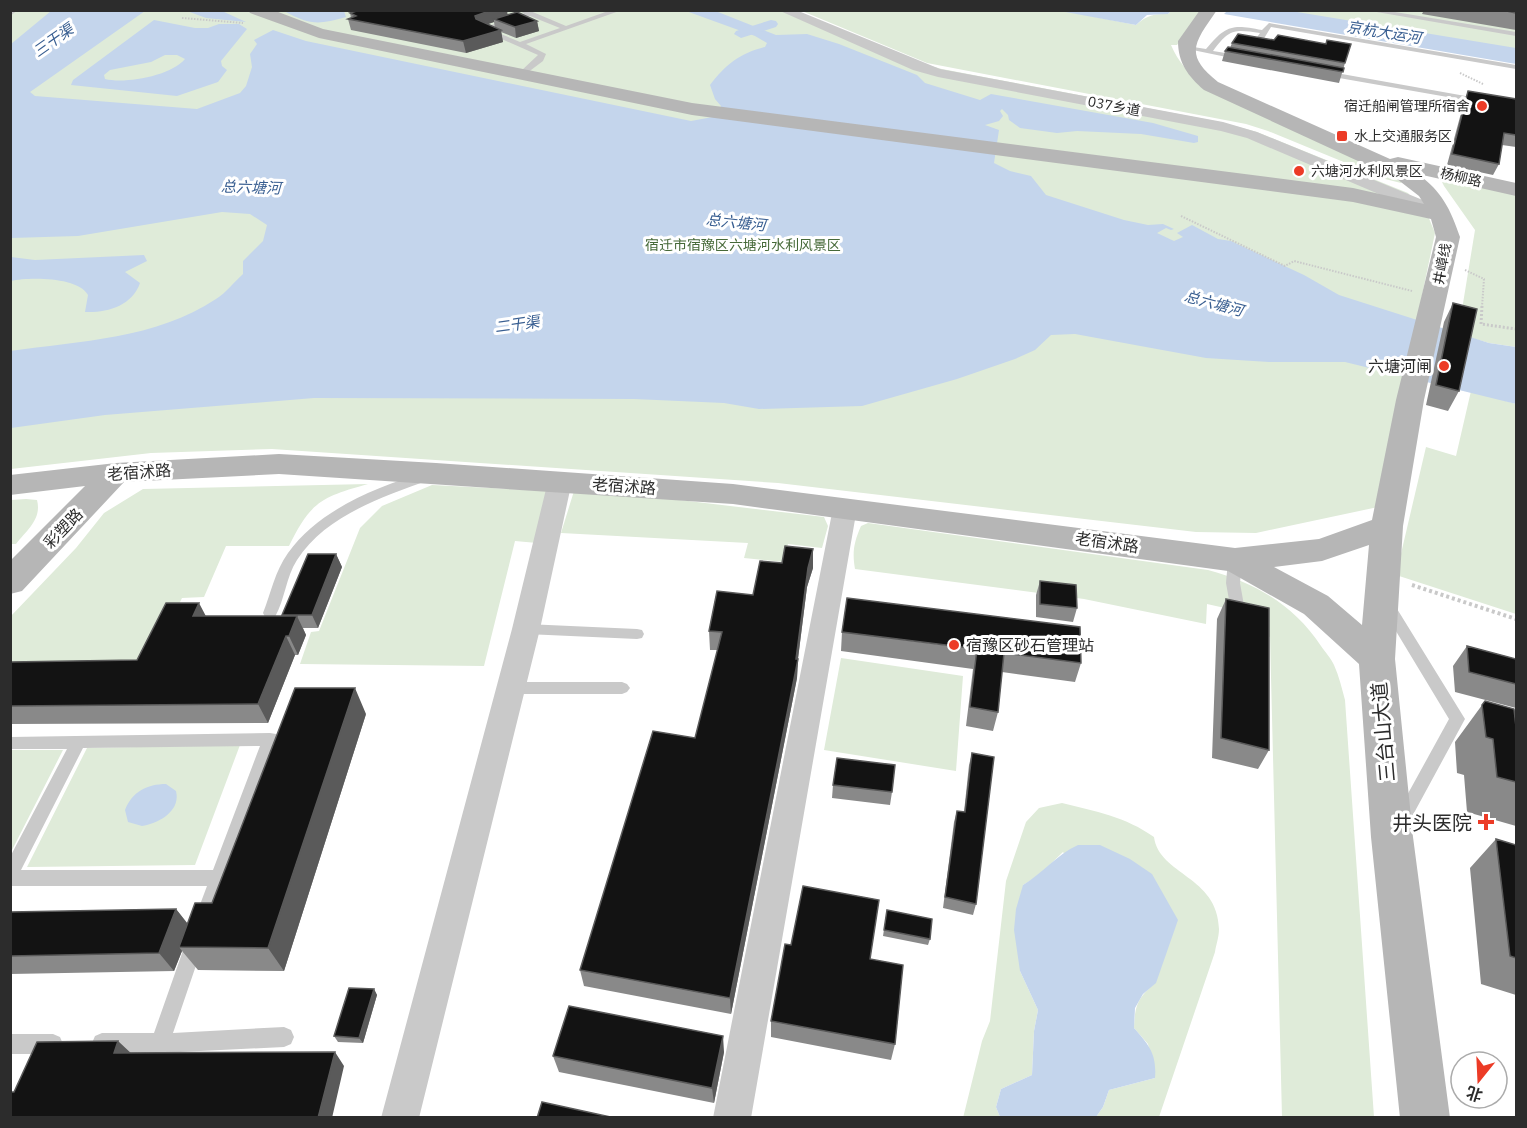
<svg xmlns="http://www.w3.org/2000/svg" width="1527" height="1128" viewBox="0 0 1527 1128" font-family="'IBM Plex Sans','Noto Sans SC',sans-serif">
<rect width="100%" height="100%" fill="#fff"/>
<!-- green -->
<path fill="#dfebd9" d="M1060,10L1136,25C1147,15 1154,14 1168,14L1171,11H1202L1177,45H1171C1178,62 1189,73 1203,85L1403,180L1401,183L1385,179L1268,131L1246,124L927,63L802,11Z
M10,11H791L912,61L942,69L1220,122L1257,132L1408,193L1428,216L1435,233L1378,507L1256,533L1196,532L778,483L272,449L151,453L11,469Z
M1260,11H1516V53Z
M1445,179L1516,192V347L1489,343L1458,334L1475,230L1444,186L1442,182Z
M1471,391L1516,404V614L1396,575L1426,447L1456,456Z
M368,484C322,497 311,501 289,546H226L204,597L182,598L150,664L11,663L10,617L76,548L104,513L143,489Z
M432,485L549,491L537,543L515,541L484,666L300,664L311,632L319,631L360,528L382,506Z
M574,491L629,494L824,517L828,526L822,548L788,544L784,562L744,558L748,543L561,533Z
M26,499L37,500C42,519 27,530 16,544H11V500Z
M868,523L1208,570C1255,583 1293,604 1321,646C1325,652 1331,658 1334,665C1339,676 1342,689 1345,700L1374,1117H1282L1270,637L1266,636L1265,617L1207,604L1206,624L1084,599L855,569C852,552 854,542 861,526Z
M841,658L963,676L956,771L824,750Z
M240,745L195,865L27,867L87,748Z
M11,750H63L11,852L10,750Z
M1062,803C1095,811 1126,817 1154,837C1159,875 1218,876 1219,929C1219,937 1216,945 1215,952L1159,1117H1096L1103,1107L1109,1090L1155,1078L1148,1044L1134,1028C1135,1004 1138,998 1156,982L1063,852L1038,876L1023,885L1020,971L1038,1010L1034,1031L1032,1075L1001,1089L996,1107L1000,1117L963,1118L982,1041L990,1021L1006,881L1026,822L1039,808Z"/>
<!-- water -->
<path fill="#c4d5ec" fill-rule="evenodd" d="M713,10L776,35L807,34L839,44L917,75L925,83L980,100L991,94L1153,123L1198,136V142L1194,143L1141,134L1077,131L1057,133L1020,128L1009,120L1008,115L1002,109L1000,111L1003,116L999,121L985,125L999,130L994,163L1010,171L1031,176L1046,195L1124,220L1148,225L1163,224L1174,229L1171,230L1166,228L1157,233L1174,241L1183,237L1177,233L1192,225L1218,239L1231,241L1304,275L1339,295L1489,343L1516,347V404L1345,362H1269L1206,358L1075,334L1051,335L1035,350L1015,359L957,379L862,406L759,409L724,403L634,399L314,398L105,415L11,428L10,351C80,341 156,339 216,299C226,293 234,282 243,274V261L263,241L267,225L250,214L222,212L78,236L11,238V44L51,11H145L30,92L35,96L197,109L240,93L246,86L252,67L250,54L257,44L254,40L273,30L306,41L691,121L718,116L721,106L715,99L710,85C725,65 740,53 765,47L767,43L755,36L686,11Z
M187,11H222L246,22L206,18Z
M284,11H344L346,17C318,25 310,25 284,11Z
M1060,11H1171L1168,14L1147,15L1136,25Z
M1227,11H1291L1516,48V64L1224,14Z
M154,20L195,28H208L219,24H239L247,29L221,61L222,66L227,70L218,82L177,96L71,85L73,80ZM165,55H177L185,59C171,76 125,84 105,79L104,75L110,70L151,62Z
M144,255L147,261L125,272L140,283C132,306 107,313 85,312L88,295C78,277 30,277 11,281V257L35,260Z
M166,784L176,791C181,811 159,823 142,826L128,822L125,810C132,792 147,784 166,784Z
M1078,845H1100L1130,859L1152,874L1178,920L1156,983L1143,994L1135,1008L1134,1028C1149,1045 1157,1054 1155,1078L1109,1090L1103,1107L1096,1117H1000L996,1107L1001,1089L1032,1075L1034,1031L1038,1010L1020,971L1014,930L1016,909L1023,885C1043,873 1056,855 1078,845Z"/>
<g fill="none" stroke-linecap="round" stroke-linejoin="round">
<!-- canal -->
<path fill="#c4d5ec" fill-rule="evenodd" d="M771,20L776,21L778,24L776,27L741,38L734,34L736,31Z"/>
<!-- path-far2 -->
<path stroke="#c9c9c9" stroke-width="2" stroke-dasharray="1.5 1.5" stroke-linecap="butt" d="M182,18L243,23
M1460,73L1483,84
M1181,216L1285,266L1294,261L1412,291
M1465,270L1484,279L1482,307"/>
<!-- path-far1 -->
<path stroke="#c9c9c9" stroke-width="3" stroke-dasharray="2 2" stroke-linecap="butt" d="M1482,306L1481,324L1516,329"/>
<!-- path -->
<path stroke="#c9c9c9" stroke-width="4" stroke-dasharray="3 3" stroke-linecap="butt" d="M1412,585L1516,619"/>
<!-- lane -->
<path fill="#c9c9c9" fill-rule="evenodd" d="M10,10H18L10,16Z
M520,10H528L566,26L611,10H622L526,44L546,54L543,61L523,76L519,74L520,72L538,55L479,29L524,14ZM530,16L560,28L520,42L489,29Z
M1365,10H1383L1516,32V36Z
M1269,23L1516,65V69L1271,27L1260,45L1253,43L1260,33C1234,29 1229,29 1213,51L1244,56L1245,58L1241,60L1183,48L1187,46L1206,49C1226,25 1232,24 1262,30Z
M1325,71L1516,105V109L1322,75L1321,73Z
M425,473L429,474L431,477L429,480C382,497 325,516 297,560C286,577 285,599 275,617H265L263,613C271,593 275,571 288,553C318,511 376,486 425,473Z
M1235,555L1242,560L1240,583L1245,611L1243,615H1233L1231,611L1226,583L1228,560Z
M1389,603L1394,604L1465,719L1408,824L1402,826L1396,824L1394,819L1449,719L1382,608L1384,604Z
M526,624L637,629L642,630L644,634L642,638L637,639L526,634L521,633L519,629L521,625Z
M511,682H622L627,684L630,688L627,692L622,694H511L506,692L503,688L506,684Z
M1516,710V732L1511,730C1507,724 1507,718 1511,712Z
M270,733L276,734L278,739L210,924L204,926L198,924L195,918L207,886H10V857L67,749H10V737ZM260,746L213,870H21L83,748Z
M195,933L201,936L204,942L173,1033L284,1027L291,1030L294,1037L291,1044L284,1047L160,1053H102L95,1050L92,1043L95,1036L102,1033H154L186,942L189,936Z
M10,1034H53L60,1037L63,1044L60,1051L53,1054H10Z"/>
<!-- street -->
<path fill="#c9c9c9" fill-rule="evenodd" d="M778,10H796L940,69L1223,122L1257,132L1447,210L1450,214L1447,218H1435L1247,138L1221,131L938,77L913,70Z
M560,473L568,476L572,481L540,629L419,1118H381L512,629L548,481L552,476Z
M845,500L854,502L857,508L751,1118H713L833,508L836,502Z"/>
<!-- secondary -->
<path fill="#b6b6b6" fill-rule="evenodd" d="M248,10H273L323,29L692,103L1353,188L1424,204L1419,196L1397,179L1204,90C1188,76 1178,63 1178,41L1200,10H1217C1196,41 1182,54 1218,82L1390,159L1398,157L1516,183V196L1418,174C1442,192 1450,208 1460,237L1424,400L1403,526L1395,659L1413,837L1450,1118H1400L1371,837L1359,664L1304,614L1228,571L733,504L279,474L124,482L22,591L10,594V561L85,486L10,495V475L116,463L279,454L436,463L733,484L1235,548L1319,539L1372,520L1396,400L1436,237L1431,219L1353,202L692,115L319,38L250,13ZM1369,545L1362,625L1328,596L1274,567L1322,561Z"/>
</g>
<!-- wall -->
<path fill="#898989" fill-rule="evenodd" d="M1424,10H1516V30L1422,14Z
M350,13L507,15L537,21L539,31L516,38L501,32L503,42L466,53L351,30L348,19L351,18ZM494,22L495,28L487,24Z
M1232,43L1345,63L1339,83L1222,61L1225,51L1230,48Z
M1468,91L1516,99V147L1502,145L1499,164L1493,175L1447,165L1464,102Z
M1453,303L1459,391L1448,411L1426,405L1444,322Z
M813,549V568L807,587L798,659L797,678L731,1014L584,986L580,970L695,738L718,650H710L709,631L753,595L782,563Z
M336,554L342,567L318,628H303L306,635L298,655H295L268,723L10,724V662L137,660L206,616H283L282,615Z
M1040,581L1077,608L1073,622L1036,617V595Z
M1226,599L1269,750L1258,769L1212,758L1217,619Z
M842,632L1081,663L1075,682L1002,672L998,712L993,731L966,726L973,669L841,651Z
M1467,646L1516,659V708L1455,692L1453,666Z
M1485,701L1516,727V826L1467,812L1464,775L1457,773L1455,742Z
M366,714L284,971L198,970L182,951L174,971L10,974V912L176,909L188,924L212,903Z
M972,753L976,904L973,915L943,908L954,822L957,811L964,812L969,765Z
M833,785L892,792L890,805L832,798Z
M1496,839L1516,845V995L1481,984L1470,868Z
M887,910L930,939L928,945L883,936Z
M870,959L895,1044L891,1060L771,1037V1021Z
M374,989L377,995L363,1043L338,1042L334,1036Z
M724,1052L714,1103L559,1072L553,1056Z"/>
<!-- shaded-wall -->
<path fill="#5a5a5a" d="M492,10H507L508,17L494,19V22L477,28L475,16Z
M537,21L539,31L516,38L515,27Z
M501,30L503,42L466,53L463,41Z
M813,549V568L807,587L797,666L798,659L797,678L731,1014L730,998L796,659L808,568Z
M336,554L342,567L318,628L312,615Z
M199,603L209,622L193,616Z
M297,616L306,635L298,655L289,636Z
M286,636L295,655L268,723L258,704Z
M355,688L366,714L284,971L268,948Z
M176,909L190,927L179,947L182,951L174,971L159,953Z
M374,989L377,995L363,1043L359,1038Z
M723,1036L724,1052L714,1103L712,1088Z
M118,1041L133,1055L114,1053Z
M335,1052L344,1066L332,1118H318Z"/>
<!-- building -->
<path fill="#131313" stroke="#5a5a5a" stroke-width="1.5" d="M360,10H492L475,16L476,19L501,30L463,41L348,19L356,16L350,13Z
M1502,10H1516V13Z
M517,12L537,21L515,27L494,19Z
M1238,34L1274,40L1278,35L1326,44L1327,40L1351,44L1345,63L1232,43Z
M1228,47L1344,68L1343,72L1225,51Z
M1468,91L1516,99V135L1504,133L1499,164L1452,154Z
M1453,303L1477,309L1459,391L1436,385Z
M785,546L813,549L808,568L796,659H798L730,998L580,970L653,731L695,738L722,632L709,631L717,591L753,595L760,561L782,563Z
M308,554H336L312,615H282Z
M1040,581L1076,585L1077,608L1040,604Z
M847,598L1080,627L1081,663L1004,653L998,712L970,707L977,649L842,632Z
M1226,599L1269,608V750L1221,738Z
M166,603H199L193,616H297L289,636H286L258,704L10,706V662L137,660Z
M1467,646L1516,659V684L1469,672Z
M295,688H355L268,948L179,947L195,903H212Z
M1485,701L1514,709L1516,727V782L1497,777L1493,739L1486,737L1482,705Z
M972,753L994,757L976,904L945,897L957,811L965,812Z
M837,758L895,765L892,792L833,785Z
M1496,839L1516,845V958L1510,956Z
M803,886L879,900L870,959L903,965L895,1044L771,1021L785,944L791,945Z
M176,909L159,953L10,956V912Z
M887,910L932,919L930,939L884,930Z
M349,988L374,989L359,1038L334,1036Z
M569,1006L723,1036L712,1088L553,1056Z
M118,1041L114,1053L335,1052L318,1118H10V1092H14L37,1042Z
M542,1102L615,1118H537Z"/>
<!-- markers -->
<g fill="#ec3b26" stroke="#fff" stroke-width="2">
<circle cx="1482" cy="106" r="6"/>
<rect x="1336" y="130" width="12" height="12" rx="3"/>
<circle cx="1299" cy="171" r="6"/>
<circle cx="1444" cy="366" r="6"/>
<circle cx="954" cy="645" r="6"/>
<path d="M1483 813h6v6h6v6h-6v6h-6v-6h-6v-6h6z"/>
</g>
<g text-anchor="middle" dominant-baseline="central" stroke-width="6" stroke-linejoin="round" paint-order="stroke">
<!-- far-street labels -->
<g font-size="14" fill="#2c2c2c" stroke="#fff">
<text transform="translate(1114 106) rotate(11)">037乡道</text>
<text transform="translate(1461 177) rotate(13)">杨柳路</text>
<text transform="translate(1442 264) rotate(-79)">井嶂线</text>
</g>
<!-- far-poi labels -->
<g font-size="14" fill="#2c2c2c" stroke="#fff" text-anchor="start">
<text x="1470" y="106" text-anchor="end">宿迁船闸管理所宿舍</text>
<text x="1354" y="136">水上交通服务区</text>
<text x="1311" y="171">六塘河水利风景区</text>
</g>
<!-- far-park labels -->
<g font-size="14" fill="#466938" stroke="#fff">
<text x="743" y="245">宿迁市宿豫区六塘河水利风景区</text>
</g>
<!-- far-water labels -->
<g font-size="15" font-style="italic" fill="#385e91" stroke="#fff">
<text transform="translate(1384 32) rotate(9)">京杭大运河</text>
<text transform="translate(53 40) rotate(-35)">三干渠</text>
<text transform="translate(251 187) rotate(2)">总六塘河</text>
<text transform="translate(736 222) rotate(6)">总六塘河</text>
<text transform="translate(1214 303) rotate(15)">总六塘河</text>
<text transform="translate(517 324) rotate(-8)">二干渠</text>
</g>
<!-- poi labels -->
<g font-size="16" fill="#2c2c2c" stroke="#fff" text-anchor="end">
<text x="1432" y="366">六塘河闸</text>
<text x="966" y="645" text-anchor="start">宿豫区砂石管理站</text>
</g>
<!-- street labels -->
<g font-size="16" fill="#2c2c2c" stroke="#fff">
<text transform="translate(139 472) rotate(-4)">老宿沭路</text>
<text transform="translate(624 486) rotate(4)">老宿沭路</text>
<text transform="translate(63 528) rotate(-46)">彩塑路</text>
<text transform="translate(1107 542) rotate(8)">老宿沭路</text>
</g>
<!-- near-street labels -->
<g font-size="20" fill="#2c2c2c" stroke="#fff">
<text transform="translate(1383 732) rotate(-95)">三台山大道</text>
</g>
<!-- near-poi labels -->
<g font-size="20" fill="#2c2c2c" stroke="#fff" text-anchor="end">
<text x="1472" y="822">井头医院</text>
</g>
</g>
<!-- border -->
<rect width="1527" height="1128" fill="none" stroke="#2c2c2c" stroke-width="24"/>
<!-- north arrow -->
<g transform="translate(1479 1080) rotate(198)"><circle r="28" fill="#ffffff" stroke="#ababab" stroke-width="1.5"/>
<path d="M0-4.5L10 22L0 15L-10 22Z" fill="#ec3b26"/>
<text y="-9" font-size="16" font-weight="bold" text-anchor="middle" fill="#2c2c2c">北</text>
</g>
</svg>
